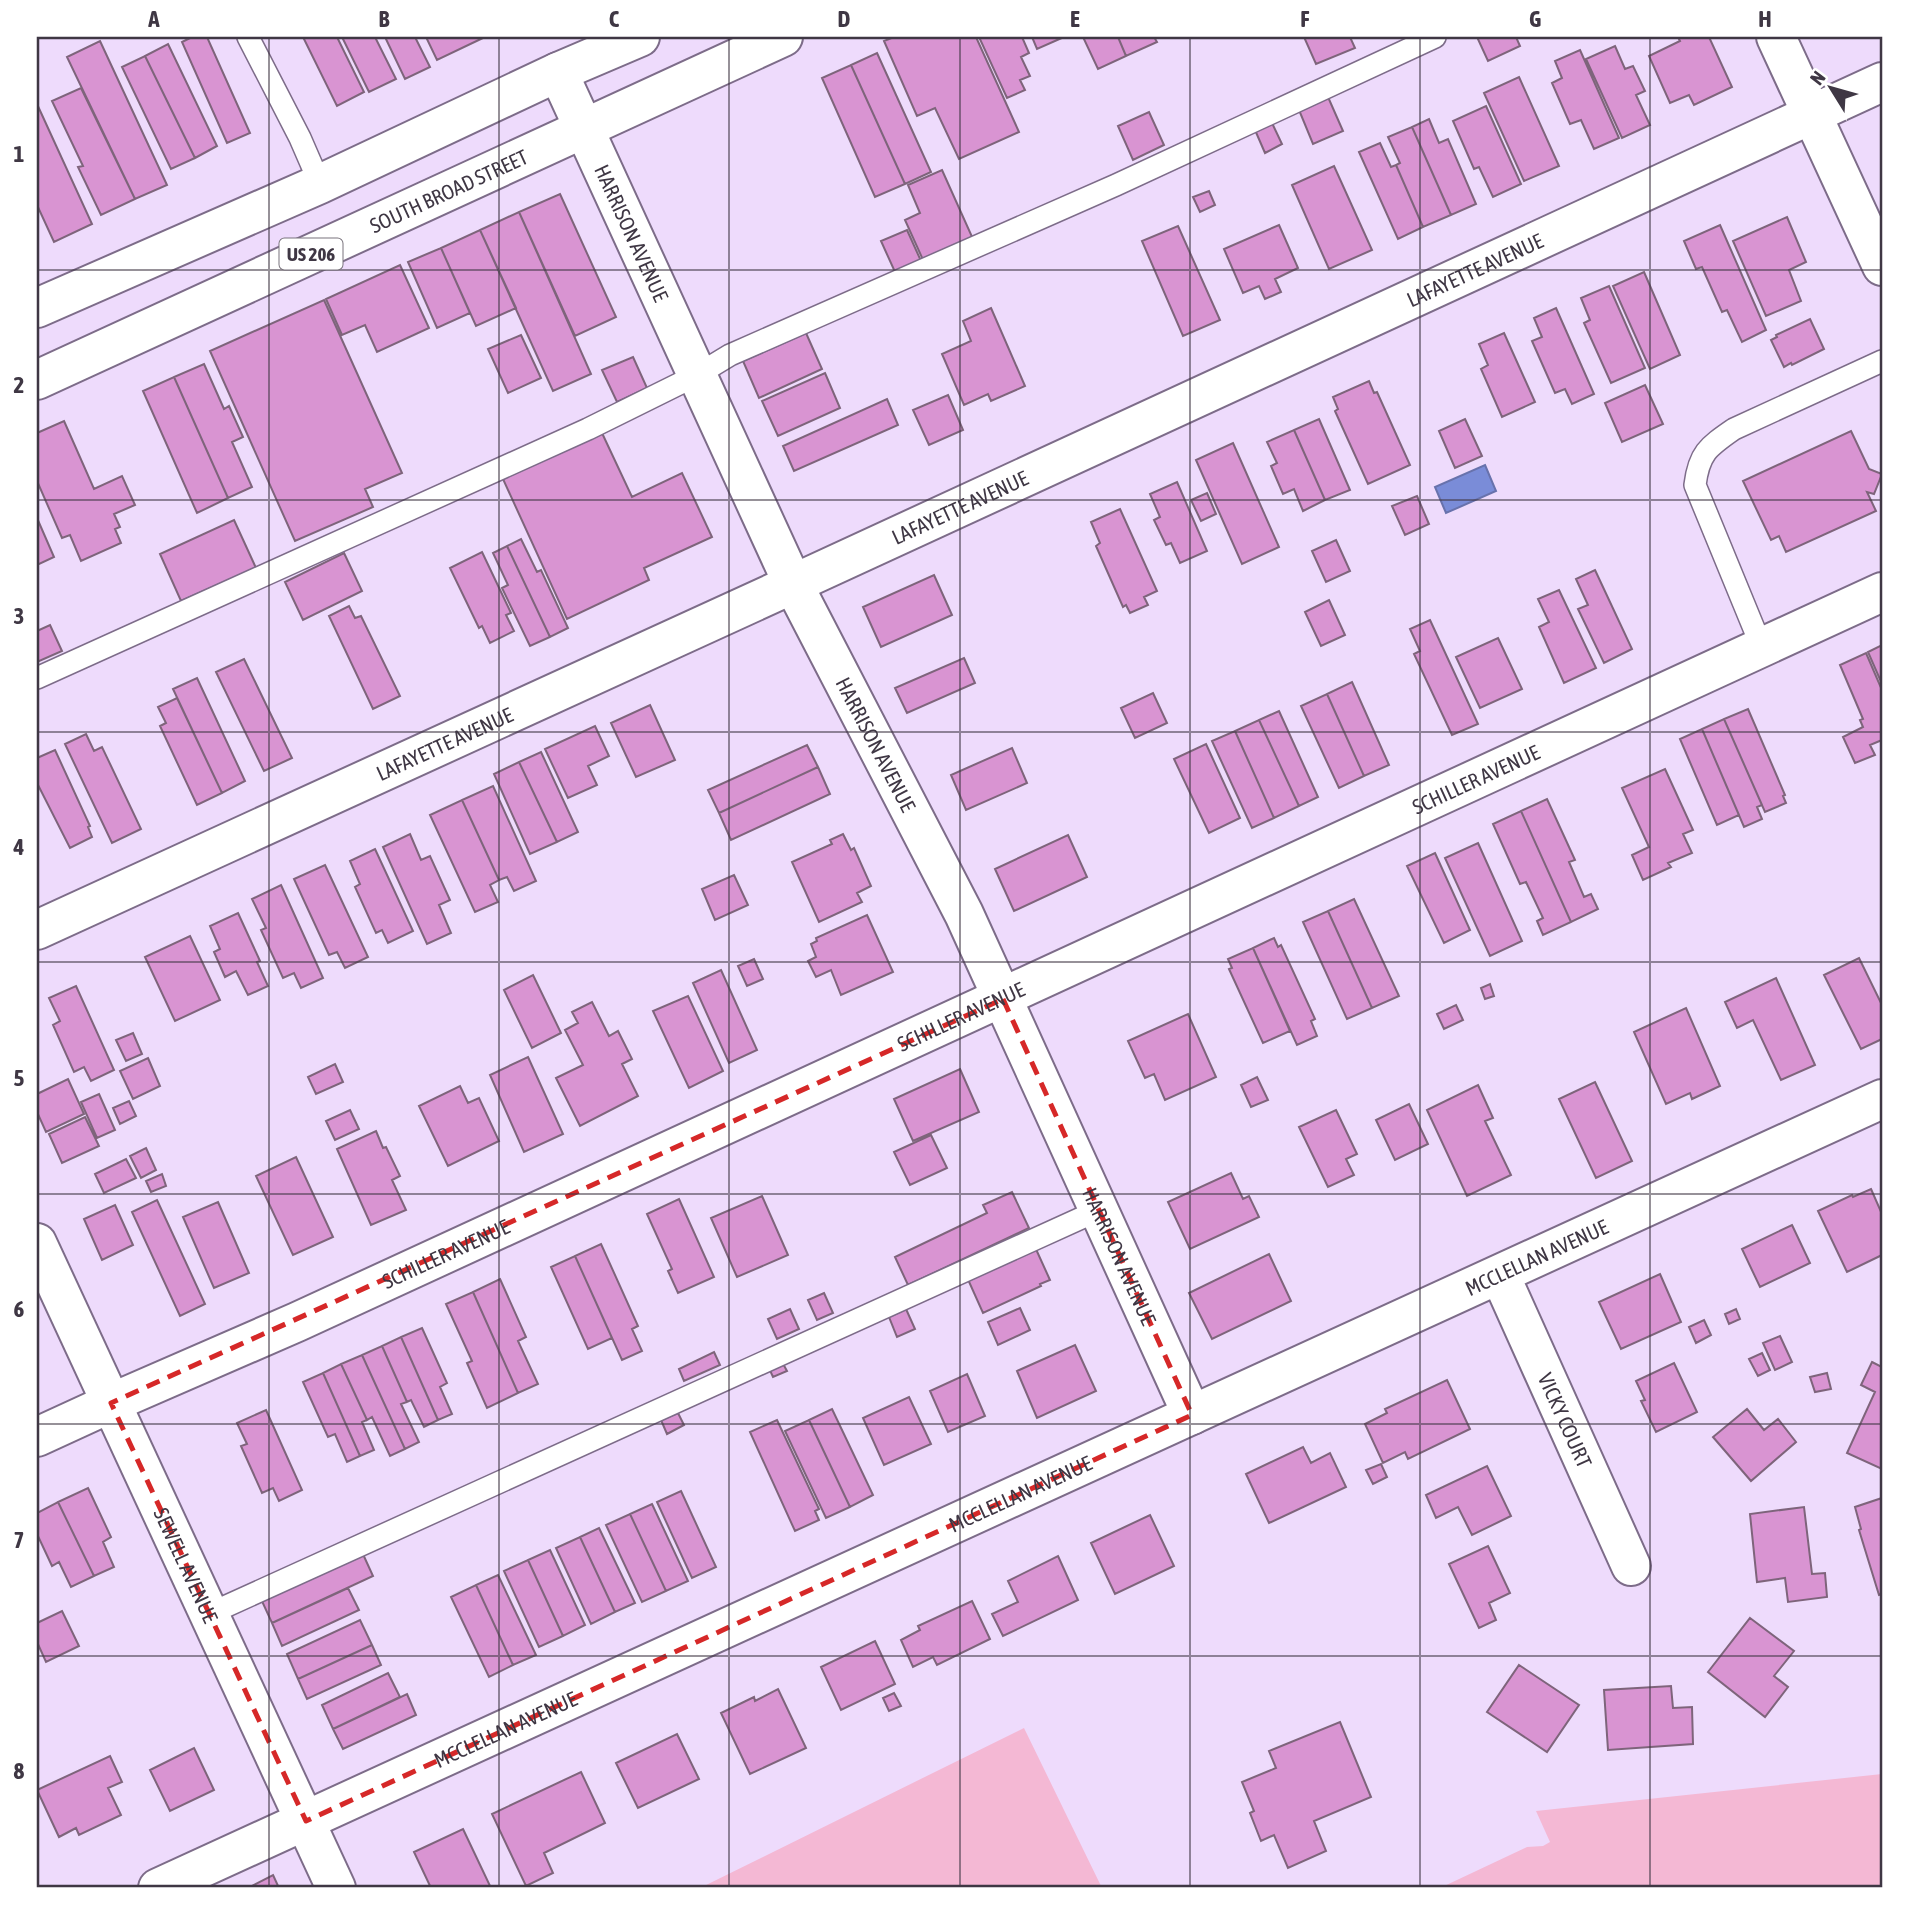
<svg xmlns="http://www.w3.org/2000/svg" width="1919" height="1925" viewBox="0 0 1919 1925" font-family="'Asap Condensed',sans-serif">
<rect width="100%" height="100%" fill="#eedbfc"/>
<!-- green -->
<path fill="#f4b8d4" d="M1024,1728L1102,1888H700Z
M1882,1774V1888H1440L1527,1847L1543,1846L1550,1842L1536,1811Z"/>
<!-- water -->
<path fill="#7a8cd8" stroke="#6872ac" stroke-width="2" d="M1485,465L1496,491L1446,513L1435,487Z"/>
<!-- building -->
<path fill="#d994d2" stroke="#7e647b" stroke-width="2" d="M192,37H207L250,133L227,143L182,42Z
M303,37H337L364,92L337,106Z
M342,37H375L396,79L369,92Z
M385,37H415L430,67L405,79Z
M426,37H485L437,60Z
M894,37H976L1019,132L959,159L935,108L917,116L884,41Z
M979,37H1022L1029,53L1021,57L1030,76L1020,80L1025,90L1007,98Z
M1032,37H1064L1037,49Z
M1083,37H1118L1126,56L1098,69Z
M1118,37H1154L1157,42L1126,56Z
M1304,37H1350L1355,48L1316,64Z
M1477,37H1516L1520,46L1488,61Z
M1678,37H1709L1732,87L1694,105L1689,95L1670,103L1649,56L1680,41Z
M100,41L167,185L135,199L67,57Z
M168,44L217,146L195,158L145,56Z
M1615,46L1625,69L1633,66L1645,91L1636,95L1650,125L1622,138L1586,59Z
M1580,50L1619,138L1594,149L1581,120L1570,124L1552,83L1562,78L1555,61Z
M877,53L931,172L905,184L851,65Z
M145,56L195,158L171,169L122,67Z
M851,65L905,184L875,197L822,78Z
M1519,77L1559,166L1524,181L1484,93Z
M81,88L135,199L101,215L78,167L83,166L52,101Z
M1328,97L1343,131L1313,144L1299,110Z
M37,104L92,224L54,242L37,205Z
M1486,106L1521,184L1493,197L1479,167L1474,169L1453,121Z
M1149,112L1164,145L1133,160L1118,126Z
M1429,119L1439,143L1448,139L1476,204L1451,215L1412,127Z
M1272,123L1282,144L1265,153L1255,130Z
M1412,127L1451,215L1423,227L1396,165L1400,163L1388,137Z
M1380,143L1391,167L1396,165L1423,227L1398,239L1359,152Z
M1334,166L1372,250L1329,269L1292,185Z
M942,170L973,239L924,262L905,220L920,213L908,185Z
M1209,191L1215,205L1200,212L1193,197Z
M560,194L616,317L575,336L519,212Z
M519,212L591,374L553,391L480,230Z
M1787,217L1806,262L1789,270L1801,301L1766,316L1733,241Z
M1279,225L1298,268L1275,279L1281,292L1265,299L1259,286L1243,293L1224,249Z
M1720,225L1766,330L1742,342L1727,310L1722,312L1702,267L1696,269L1684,241Z
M1178,226L1220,320L1183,336L1142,241Z
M480,230L516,308L476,326L441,248Z
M907,230L921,261L895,272L881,241Z
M441,248L470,313L437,328L408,262Z
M400,265L429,328L377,352L365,325L342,335L326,299Z
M1644,272L1680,355L1650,369L1613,286Z
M1609,286L1645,368L1611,383L1584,323L1590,320L1581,298Z
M324,300L402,473L365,489L373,507L295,541L210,351Z
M991,308L1025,386L991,401L988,394L964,405L942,354L971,341L963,321Z
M1556,308L1594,394L1572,404L1565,389L1555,393L1532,341L1542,337L1534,318Z
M1810,319L1824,349L1792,365L1791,363L1784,367L1771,340L1777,337L1776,335Z
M806,333L822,369L759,398L743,361Z
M1504,333L1535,402L1502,417L1481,369L1488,365L1479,344Z
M521,335L541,378L508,393L488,349Z
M633,357L647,388L617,402L602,370Z
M204,364L224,409L229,406L243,437L232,442L252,487L228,498L174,377Z
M825,373L840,408L778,436L762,401Z
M174,377L228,498L197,513L143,391Z
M1369,381L1374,393L1377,392L1410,465L1368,484L1335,411L1338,409L1333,397Z
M1645,385L1663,424L1622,442L1605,403Z
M948,395L963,430L929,445L913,410Z
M887,399L898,425L794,471L783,446Z
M1319,419L1350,490L1325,500L1294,430Z
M1465,419L1482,456L1455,468L1439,431Z
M64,421L94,489L122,476L135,505L114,514L120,527L115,529L121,543L81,561L70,535L62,538L37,481V433Z
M1294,430L1325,500L1303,511L1294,489L1283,494L1271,466L1277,463L1267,442Z
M1851,431L1869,469L1882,474L1874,494L1867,492L1876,511L1786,552L1779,536L1771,540L1743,481Z
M602,433L632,497L682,473L712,537L644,568L649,580L567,619L503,479Z
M1233,443L1279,547L1242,564L1196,460Z
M1177,482L1207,551L1180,563L1171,543L1166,545L1154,520L1160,517L1150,494Z
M1207,493L1216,514L1201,521L1191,500Z
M1417,496L1429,524L1405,535L1392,506Z
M1120,509L1157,591L1144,597L1148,605L1130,613L1126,605L1123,607L1096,546L1100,543L1091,522Z
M37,518L54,557L37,565Z
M234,520L256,568L181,601L160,554Z
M521,539L537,572L541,570L568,628L550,637L507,546Z
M1336,540L1350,571L1326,582L1312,551Z
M507,546L550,637L530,646L502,588L508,585L493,553Z
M482,552L511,613L506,615L514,631L490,643L482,626L479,628L450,568Z
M344,553L362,591L303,620L285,582Z
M1595,570L1632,649L1604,663L1578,609L1588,605L1576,579Z
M934,575L952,615L881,647L863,607Z
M1559,590L1596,668L1564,683L1539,627L1549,622L1538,599Z
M1329,600L1345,635L1321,646L1305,612Z
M349,606L355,618L361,616L400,696L373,709L329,616Z
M1430,620L1478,724L1452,735L1414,654L1420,651L1410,629Z
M50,625L62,651L37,662V631Z
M1498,638L1522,689L1480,708L1456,657Z
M1882,645V684L1868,652Z
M1866,653L1882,690V740L1870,745L1875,755L1855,763L1843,737L1863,727L1860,720L1863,719L1840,665Z
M964,658L975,683L907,713L895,688Z
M244,659L292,758L264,771L216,672Z
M197,678L245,781L222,793L173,689Z
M1352,682L1389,765L1364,776L1327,694Z
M1153,693L1167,723L1135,738L1121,708Z
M1327,694L1364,776L1339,788L1301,706Z
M177,698L222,793L197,805L160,726L166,723L158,707Z
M650,705L675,760L636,777L611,723Z
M1748,709L1785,795L1783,796L1786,803L1765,812L1724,719Z
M1279,711L1318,797L1299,806L1259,720Z
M1724,719L1762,805L1757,807L1762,819L1744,827L1702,729Z
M1259,720L1299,806L1274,818L1235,731Z
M595,726L609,756L588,766L597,785L568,798L545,749Z
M1702,729L1739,815L1717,825L1680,739Z
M1235,731L1274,818L1252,828L1212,741Z
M86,734L94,751L102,747L141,829L112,843L65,744Z
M1206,744L1240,818L1209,833L1174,759Z
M807,745L818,767L719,813L708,790Z
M1012,748L1027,783L966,810L951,775Z
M55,750L90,826L88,827L92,837L70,848L37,783V758Z
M541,752L578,832L557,842L519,762Z
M519,762L557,842L530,854L494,774Z
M818,767L830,794L731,840L719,813Z
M1665,769L1693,830L1683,834L1692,853L1668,863L1671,867L1643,880L1632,855L1649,847L1622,788Z
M493,786L536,881L514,891L507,877L499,880L462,800Z
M1547,799L1575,860L1569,862L1584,897L1591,894L1598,909L1571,922L1521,811Z
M462,800L499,880L490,885L498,902L475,912L430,815Z
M1521,811L1571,922L1543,935L1537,921L1543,918L1526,882L1520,884L1493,824Z
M410,834L421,860L430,856L450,900L439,905L451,933L427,944L383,847Z
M843,834L851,850L854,848L871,886L857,893L862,902L819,922L792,862L832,844L830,840Z
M1068,835L1087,877L1014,911L995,869Z
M1478,843L1522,941L1490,956L1445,858Z
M375,849L413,931L388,943L382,930L376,933L355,887L360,884L350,861Z
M1435,853L1470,930L1444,943L1407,866Z
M325,865L368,957L345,968L337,952L329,955L294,879Z
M734,875L748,905L715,920L702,889Z
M281,885L323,978L301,988L294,973L283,978L261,930L266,928L252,899Z
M1354,899L1399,996L1372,1008L1328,911Z
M1328,911L1372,1008L1347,1019L1303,922Z
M238,913L260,961L257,962L268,986L248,995L236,971L225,977L214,952L220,949L210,926Z
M867,915L893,972L841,995L831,970L816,977L808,961L816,957L811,944L817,941L816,938Z
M190,936L220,1000L175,1021L145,957Z
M1274,938L1278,947L1281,945L1315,1019L1311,1021L1317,1036L1297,1045L1253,948Z
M1253,948L1290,1031L1263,1043L1229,969L1232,968L1228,959Z
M1859,958L1882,1005V1039L1861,1049L1824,975Z
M754,959L763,979L747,986L738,966Z
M721,970L757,1050L729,1063L693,983Z
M533,975L561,1033L532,1048L504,990Z
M1776,978L1815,1065L1781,1080L1753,1020L1737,1028L1725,1002Z
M1490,984L1494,996L1485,999L1481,988Z
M76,986L114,1070L91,1081L84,1067L74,1072L53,1025L60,1021L49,998Z
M688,996L723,1071L689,1088L653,1011Z
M592,1002L609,1036L618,1031L632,1059L622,1064L638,1096L580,1126L556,1078L583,1065L565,1030L578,1023L572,1012Z
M1456,1005L1463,1020L1444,1029L1437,1014Z
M1686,1008L1720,1086L1692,1099L1690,1093L1666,1104L1634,1032Z
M1188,1014L1216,1077L1165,1100L1154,1074L1145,1078L1128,1041Z
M133,1033L142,1054L126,1061L116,1040Z
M528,1057L563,1134L524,1152L490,1075Z
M148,1058L160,1086L133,1099L120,1071Z
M335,1064L343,1082L316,1094L308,1077Z
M960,1069L979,1112L913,1141L894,1099Z
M1257,1077L1268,1100L1251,1107L1241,1085Z
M68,1079L84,1114L46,1132L37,1112V1094Z
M1595,1082L1632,1161L1596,1178L1559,1099Z
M1478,1085L1493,1118L1485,1121L1511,1175L1467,1196L1427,1110Z
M460,1086L468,1103L479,1098L499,1141L448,1166L419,1106Z
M99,1094L115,1130L97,1138L81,1102Z
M129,1101L136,1116L120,1124L113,1108Z
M1409,1104L1428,1144L1395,1160L1376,1120Z
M350,1110L359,1129L335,1140L326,1121Z
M1336,1110L1357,1154L1346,1159L1354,1175L1328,1187L1299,1127Z
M85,1117L99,1146L62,1163L49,1134Z
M376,1131L383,1148L386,1147L400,1176L392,1180L406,1210L371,1225L337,1149Z
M931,1135L947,1168L910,1185L894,1152Z
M146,1148L156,1170L141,1178L130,1156Z
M296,1157L333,1237L293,1255L256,1176Z
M126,1159L136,1178L104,1193L95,1174Z
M1231,1173L1243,1199L1249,1196L1259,1217L1190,1249L1168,1202Z
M162,1174L166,1186L151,1192L146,1181Z
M1871,1189L1882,1214V1255L1847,1272L1818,1211L1852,1195L1853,1197Z
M1012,1192L1029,1228L908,1285L895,1257L987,1213L983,1205Z
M762,1196L788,1255L737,1277L711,1218Z
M679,1199L714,1277L678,1293L668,1271L672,1269L647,1214Z
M157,1200L205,1304L180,1316L132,1212Z
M218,1202L249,1273L214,1288L183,1217Z
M115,1205L133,1245L102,1260L84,1219Z
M1792,1225L1810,1263L1760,1287L1742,1249Z
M601,1244L638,1326L632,1329L642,1351L622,1360L575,1256Z
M1035,1247L1050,1280L1040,1284L1041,1286L983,1313L966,1275Z
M1269,1254L1291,1301L1212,1339L1189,1293Z
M575,1256L612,1338L588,1349L551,1267Z
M1660,1274L1681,1322L1621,1349L1599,1302Z
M500,1279L526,1337L518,1341L538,1384L518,1393L473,1292Z
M473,1292L518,1393L487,1408L467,1363L472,1361L446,1304Z
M824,1293L833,1313L817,1320L808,1300Z
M1020,1308L1030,1330L998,1345L988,1322Z
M790,1309L799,1329L777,1339L768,1319Z
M906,1309L915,1329L897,1337L889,1317Z
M1736,1309L1740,1319L1729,1324L1725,1314Z
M1704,1320L1711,1335L1696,1343L1689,1327Z
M422,1328L447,1383L440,1387L452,1414L438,1420L401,1337Z
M1780,1336L1792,1362L1775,1370L1763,1343Z
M401,1337L438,1420L424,1427L411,1400L407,1402L382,1346Z
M1075,1345L1096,1391L1037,1418L1017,1371Z
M382,1346L407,1402L401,1404L419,1442L405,1449L362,1355Z
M714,1352L720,1365L684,1381L679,1369Z
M1762,1353L1770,1370L1758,1376L1749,1359Z
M362,1355L405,1449L390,1456L372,1417L367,1420L341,1364Z
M781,1360L787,1371L773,1377L768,1366Z
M1872,1362L1882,1367V1469L1847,1453L1875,1392L1861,1385Z
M1674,1363L1697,1412L1656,1432L1641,1401L1645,1400L1636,1381Z
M341,1364L367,1420L362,1422L374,1450L360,1456L323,1373Z
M323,1373L360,1456L347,1462L335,1434L328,1437L303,1382Z
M1827,1373L1831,1389L1815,1392L1810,1377Z
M967,1374L985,1416L948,1432L930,1391Z
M1447,1380L1470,1429L1408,1459L1405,1452L1383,1463L1365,1424L1387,1413L1385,1409Z
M909,1397L931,1444L884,1465L863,1418Z
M832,1409L873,1495L850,1507L809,1420Z
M1747,1409L1764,1430L1778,1419L1796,1442L1751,1481L1713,1437Z
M266,1410L302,1490L279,1501L273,1488L262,1493L241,1446L247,1444L237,1423Z
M678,1413L684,1425L667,1434L661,1420Z
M777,1420L819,1509L815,1511L819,1520L795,1531L750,1432Z
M809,1420L850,1507L826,1518L785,1431Z
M1303,1447L1311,1463L1330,1453L1346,1487L1269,1523L1246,1474Z
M1381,1464L1387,1477L1373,1484L1366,1470Z
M1487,1466L1511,1516L1472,1535L1458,1507L1436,1518L1426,1495Z
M88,1488L111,1537L103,1542L114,1567L94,1576L58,1502Z
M681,1491L716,1567L692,1578L657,1502Z
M1882,1498V1594L1879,1595L1859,1530L1861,1529L1855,1507Z
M58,1502L94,1576L71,1587L59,1562L52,1566L37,1534V1513Z
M652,1504L688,1581L666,1591L630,1514Z
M1804,1507L1812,1574L1825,1573L1827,1597L1788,1602L1785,1578L1757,1582L1750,1514Z
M630,1514L666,1591L642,1602L606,1525Z
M1150,1515L1174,1566L1115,1594L1091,1543Z
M599,1528L635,1603L615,1612L580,1537Z
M580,1537L615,1612L591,1624L556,1548Z
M1488,1546L1510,1593L1489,1603L1496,1620L1479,1628L1449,1564Z
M550,1550L585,1625L563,1636L528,1560Z
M362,1552L373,1576L272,1623L261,1599Z
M1058,1556L1078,1600L1003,1636L992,1614L1018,1602L1008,1581Z
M528,1560L563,1636L539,1647L504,1571Z
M498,1575L536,1655L513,1665L476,1585Z
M476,1585L513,1665L489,1677L451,1597Z
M348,1588L359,1610L282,1646L272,1623Z
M972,1601L990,1639L937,1665L933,1657L913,1667L901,1640L920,1630L918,1626Z
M62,1611L79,1646L46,1662L37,1642V1623Z
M1750,1618L1794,1651L1774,1676L1788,1687L1765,1717L1708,1672Z
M360,1620L372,1645L298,1679L287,1654Z
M875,1641L895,1684L841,1710L821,1667Z
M372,1645L381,1665L307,1699L298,1679Z
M1519,1665L1579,1705L1547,1752L1487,1712Z
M388,1673L400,1697L333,1729L322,1705Z
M1671,1686L1673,1708L1692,1707L1693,1744L1608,1750L1604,1690Z
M778,1689L806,1748L750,1774L721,1713L754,1697L755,1701Z
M894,1693L901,1706L889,1711L883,1698Z
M407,1694L416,1715L343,1749L333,1729Z
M1340,1722L1371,1797L1314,1821L1326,1851L1288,1868L1274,1835L1261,1841L1250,1813L1254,1811L1242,1782L1276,1768L1269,1751Z
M677,1734L699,1779L638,1808L616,1763Z
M194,1748L214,1790L170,1811L150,1770Z
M110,1756L122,1782L108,1788L121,1815L79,1835L76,1828L59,1837L37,1790Z
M581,1772L605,1823L544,1853L553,1873L526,1886L492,1814Z
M463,1829L491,1888H431L414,1852Z
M273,1875L279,1888H253L252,1886Z"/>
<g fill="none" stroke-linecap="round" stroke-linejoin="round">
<!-- service casing -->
<g stroke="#7d6c89" stroke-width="24">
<path id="service" d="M248,37L300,138L320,184
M1762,648L1695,485C1699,453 1708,447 1734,429L1882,361
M37,678L588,429L697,375L730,355L1116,185L1435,37
M209,1614L1099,1210"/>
</g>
<!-- minor casing -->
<g stroke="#7d6c89" stroke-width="42">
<g id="minor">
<path d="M1776,37L1882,266"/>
<path id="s1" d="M558,72L793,584L964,914L1192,1415"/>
<path id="s2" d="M37,930L793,584L1882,82"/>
<path id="s3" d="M37,1243L336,1888"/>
<path id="s4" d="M1500,1275L1631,1566"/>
<path id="s5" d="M37,1437L111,1403L297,1322L1882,592"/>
<path id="s6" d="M158,1888L1882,1099"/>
</g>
</g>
<!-- primary casing -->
<g stroke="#7d6c89" stroke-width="42">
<g id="primary">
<path d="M37,308L320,184L558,72L640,37"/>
<path id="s7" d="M37,380L783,37"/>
</g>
</g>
<!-- service -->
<use href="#service" stroke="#fff" stroke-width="21"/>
<!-- minor -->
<use href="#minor" stroke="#fff" stroke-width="38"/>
<!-- primary -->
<use href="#primary" stroke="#fff" stroke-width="38"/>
</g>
<!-- marked area -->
<path fill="none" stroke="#d62828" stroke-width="5" stroke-dasharray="14 9" stroke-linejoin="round" d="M1003,999L1192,1415L306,1821L111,1403Z"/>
<!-- grid -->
<path fill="none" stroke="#3f3744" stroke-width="2" stroke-opacity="0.55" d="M269,37V1888M499,37V1888M729,37V1888M960,37V1888M1190,37V1888M1420,37V1888M1650,37V1888M37,270H1882M37,500H1882M37,732H1882M37,962H1882M37,1194H1882M37,1424H1882M37,1656H1882"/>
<g text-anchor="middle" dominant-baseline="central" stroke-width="5" stroke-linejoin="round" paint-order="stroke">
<!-- shield labels -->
<rect fill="#fff" stroke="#79737c" stroke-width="2" x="279.5" y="238.5" width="63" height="31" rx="5"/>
<g font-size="19" font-weight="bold" fill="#3f3744">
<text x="311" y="254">US 206</text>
</g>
<!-- street labels -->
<g font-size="21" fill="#3f3744" stroke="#fff">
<text stroke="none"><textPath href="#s7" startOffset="453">SOUTH BROAD STREET</textPath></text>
<text stroke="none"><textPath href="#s1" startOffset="177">HARRISON AVENUE</textPath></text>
<text stroke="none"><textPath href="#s2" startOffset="1582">LAFAYETTE AVENUE</textPath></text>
<text stroke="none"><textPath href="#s2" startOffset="1015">LAFAYETTE AVENUE</textPath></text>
<text stroke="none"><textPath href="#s2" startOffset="448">LAFAYETTE AVENUE</textPath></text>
<text stroke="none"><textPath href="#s1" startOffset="744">HARRISON AVENUE</textPath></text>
<text stroke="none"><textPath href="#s5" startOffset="1582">SCHILLER AVENUE</textPath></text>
<text stroke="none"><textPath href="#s5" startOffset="1015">SCHILLER AVENUE</textPath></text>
<text stroke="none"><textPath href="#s5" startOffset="448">SCHILLER AVENUE</textPath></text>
<text stroke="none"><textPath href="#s1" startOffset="1311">HARRISON AVENUE</textPath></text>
<text stroke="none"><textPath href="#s6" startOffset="1516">MCCLELLAN AVENUE</textPath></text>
<text stroke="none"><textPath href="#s4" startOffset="159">VICKY COURT</textPath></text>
<text stroke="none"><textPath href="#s6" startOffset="948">MCCLELLAN AVENUE</textPath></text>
<text stroke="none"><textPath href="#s3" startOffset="355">SEWELL AVENUE</textPath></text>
<text stroke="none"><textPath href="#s6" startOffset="382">MCCLELLAN AVENUE</textPath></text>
</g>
</g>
<!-- border -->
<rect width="1919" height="1925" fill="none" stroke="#ffffff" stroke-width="77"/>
<!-- north arrow -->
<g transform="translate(1831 88) rotate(307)" stroke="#ffffff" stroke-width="5" paint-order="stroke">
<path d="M0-5L12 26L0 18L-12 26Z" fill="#3f3744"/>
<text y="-10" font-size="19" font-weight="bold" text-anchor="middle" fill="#3f3744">N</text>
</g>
<rect x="38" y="38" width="1843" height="1848" fill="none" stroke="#3f3744" stroke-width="2.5"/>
<g font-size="23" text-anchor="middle" font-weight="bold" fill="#3f3744">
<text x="154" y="27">A</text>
<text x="384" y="27">B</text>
<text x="614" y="27">C</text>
<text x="844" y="27">D</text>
<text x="1075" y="27">E</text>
<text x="1305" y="27">F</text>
<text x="1535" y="27">G</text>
<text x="1765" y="27">H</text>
<text x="19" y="162">1</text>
<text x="19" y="393">2</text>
<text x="19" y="624">3</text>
<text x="19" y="855">4</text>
<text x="19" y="1086">5</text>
<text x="19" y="1317">6</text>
<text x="19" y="1548">7</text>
<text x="19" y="1779">8</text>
</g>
</svg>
